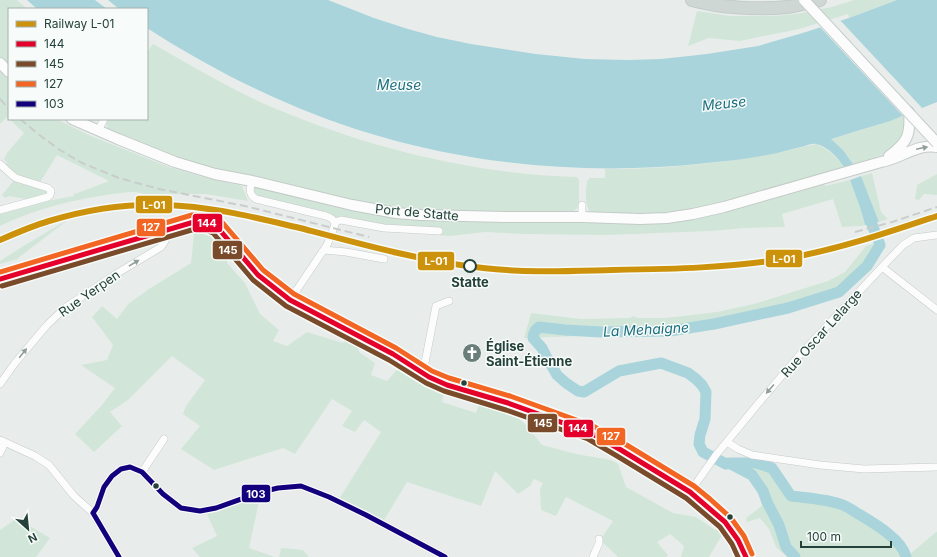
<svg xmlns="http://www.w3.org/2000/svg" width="937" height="557" viewBox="0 0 937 557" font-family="Inter,sans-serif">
<rect width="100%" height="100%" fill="#e8edeb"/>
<!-- green -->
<path fill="#d1e6d8" d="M0,0H17L27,9H9V69L0,59Z
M854,0H897L849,18L848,14L799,29L740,41L709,38L688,46L697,11L730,16H773L796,14L832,7Z
M153,44C192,66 232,90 274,108C369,148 473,174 577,177L579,180V207L572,212L513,213L406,210L369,204L328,195L263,178L200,165L177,158L112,133C107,129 105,125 108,119H147V52Z
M0,71L9,80V119H56L91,136L169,167L203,177L242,186L248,201L206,194H144C134,190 124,193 113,194C76,199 34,209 0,226V213L37,203L74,196V193L75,194L109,181L57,155L39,184L16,178L4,166L7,163L4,159L7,153L24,133L7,117L0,124Z
M903,116C906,121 906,128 903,134C893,155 874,158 853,164L843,150L830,139L862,130Z
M816,144C828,149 836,156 844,167L691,211L662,215H636L590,212C584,204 586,190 587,181L590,178H605V169C662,169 718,164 774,153C788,151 802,147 816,144Z
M872,173L881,212L888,219L879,222L861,176Z
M937,174V195L924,194L919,200L915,199L917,185Z
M15,179L44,188L47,192L46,195L31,200L9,196L5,198L2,195Z
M850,180L862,213L865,225L861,226L842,227L833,199L782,214L785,227L745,228L711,231L607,235L524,234L485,232L450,236L438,235L439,232L341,220L252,197V181L454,221L641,223L727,211L824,184L825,186Z
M69,219L17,259L0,264V261L25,245Z
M204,227L215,231L229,247L227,263L245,283L260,314L279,330L273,341L287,346L307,332L343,343L347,337L357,343L359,352L375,363L371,375L387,381L401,365L445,386L442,402L476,413L481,398L495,402L497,409L502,410L505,409L514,414L527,426L542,445L576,454L611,460L618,464L626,487L673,513L696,517L715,530H725L709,557H681L684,546L670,534L657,542L668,555L666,557H618L600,540L613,521L566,497L556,516L541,510L540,489L543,483L534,479L530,486L518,494L495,471L481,506L407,482L383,522L339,499L381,432L364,420L355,432L342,426L352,411L332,399L295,454L283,448L214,470L181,449L200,426L183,414L186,406L205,380L172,356L128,400L110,412L122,426L94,452L75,434L102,405L115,388L81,365L107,360L113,345L92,317L102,306L117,319L128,304L149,289L191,263L194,234Z
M879,242L880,245L867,266L842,292L840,294L788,310L702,329L669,333L524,338L531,313L581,319L630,318L633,316L638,318H665L683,316L717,312L754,304L828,281L845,272L866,246Z
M729,463H756L772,468L791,496L799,494L843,502L893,534L910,554L936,532H937V557H787L776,547L769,529L760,518L747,522L746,518L767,502L763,491L752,475Z
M257,494L260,497L249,548L275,557H200L192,548L217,536L205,510Z
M17,518L50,538L36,557H0V530Z
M281,548L303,550L309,557H279Z"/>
<!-- water -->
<path fill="#a9d4db" d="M27,0H95L107,9H37Z
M108,0H328L374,18L408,29L437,37L471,44L536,54L585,59L628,60L661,59L707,54L758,46L806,32L849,18L897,0H937V102L890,121L831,139L843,150L853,164L844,167C837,157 831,150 820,145C818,145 817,144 816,144C813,143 808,145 805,146C796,148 786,151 777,153C754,158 730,161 707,163C565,179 418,160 287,103C238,82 192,57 147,28V9H119Z
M861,176L879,222L865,225L862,213L850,180Z"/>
<!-- pier -->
<path fill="#e8edeb" d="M839,19L924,110L904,117L819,26Z"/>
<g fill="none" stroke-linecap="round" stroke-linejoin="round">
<!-- river -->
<path stroke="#a9d4db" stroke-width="11" d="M732,463H756L772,468L791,496C807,498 828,499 843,505C848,507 852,510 857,513C872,522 902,539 906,557
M795,557L786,547L779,525L767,502L763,491L752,475L729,463L726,464L703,452L699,444L700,435L705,419L706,392L702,385L696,379L688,373L661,363L619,371L584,392L578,391L566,383L557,375L546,356L542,348L533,338C533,333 535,330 539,327L565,330L601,332L670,331L714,324L788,308L839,292L867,266L880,245L869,217L867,211"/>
<!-- street casing -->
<g stroke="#c5cac8" stroke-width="8">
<path id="street" d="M98,131L104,119
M0,164L12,175L16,178L48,188L51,191L50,195L48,197L0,210
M252,181C250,189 248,194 256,199L326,216C331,218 334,219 335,225L327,245L290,300
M582,217V205
M335,222L341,220L384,228L439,231
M324,250L346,252L384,259
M882,267L937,310
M423,373L436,306L449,301
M0,384L15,363L47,325L66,307L116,274L161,247C166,241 167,238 166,230
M0,440L35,456L49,465L74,496L93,513L119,557
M727,442L738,449L752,455L820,465L864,469L937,467
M0,453L5,442
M142,472L164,439
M690,492L716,455L757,405L797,358L882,267L903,245L914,238L937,235
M93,513L97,507L104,487L112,476L121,469L130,467L142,472L163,494L181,508L200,511L216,508L261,492L278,488L301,486L329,497L366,515L445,557
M593,557L599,543V539"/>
</g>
<!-- secondary casing -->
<g stroke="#c3cbc8" stroke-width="12">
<path id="secondary" d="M0,63L9,72
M72,119L118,139L175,162L215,174L252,181L352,205L396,213L421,215L505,217H582L640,219L667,218L693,214L724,207L881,162C900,159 918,143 937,147
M889,156C907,143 911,135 909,112"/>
</g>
<!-- primary casing -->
<g stroke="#c3ccc9" stroke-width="14">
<path id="primary" d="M692,0C721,8 758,10 787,7C798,6 809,2 820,0
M0,279L194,222C204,221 210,223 218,228L258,275L290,300L393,354L429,377L447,385L508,403L591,433L621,450L690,492L705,504L725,522L738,540L746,557"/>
</g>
<!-- street -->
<use href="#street" stroke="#fcfcfc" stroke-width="7"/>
<!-- secondary -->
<use href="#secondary" stroke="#fcfcfc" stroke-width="10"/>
<!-- primary -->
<use href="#primary" stroke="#cfd7d5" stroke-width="12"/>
<!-- rail -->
<path stroke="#c9cdcc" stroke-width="2" stroke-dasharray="8 4" stroke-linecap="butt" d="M0,99L9,109
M20,119L42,137L60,150L82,163L119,178L159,189L245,206L369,237
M855,232L892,222L937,207"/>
<!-- secondary-bridge casing -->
<g stroke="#c3cbc8" stroke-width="12" stroke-linecap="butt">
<path id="secondary-bridge" d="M804,0L937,143"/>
</g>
<!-- secondary-bridge -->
<use href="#secondary-bridge" stroke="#fcfcfc" stroke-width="10"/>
<!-- bus-1 casing -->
<g stroke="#f7fbf9" stroke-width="8">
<path id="bus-1" d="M0,279L194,222C203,221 210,223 218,228L258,275L290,300L393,354L429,377L447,385L508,403L591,433L621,450L690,492L725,522L738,540L746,557"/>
</g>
<!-- bus-2 casing -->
<g stroke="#f7fbf9" stroke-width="8">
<path id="bus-2" d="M2,286L195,229L205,230L213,233L253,280L286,306L389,360L426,383L444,391L506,410L588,439L617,456L686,498L720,527L732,544L738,557"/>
</g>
<!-- bus-3 casing -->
<g stroke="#f7fbf9" stroke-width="8">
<path id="bus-3" d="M0,272L192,215H201L208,216L222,222L263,270L294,294L396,348L432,371L449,378L510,396L593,426L625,444L694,486L710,499L731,518L744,536L752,554"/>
</g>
<!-- bus-4 casing -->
<g stroke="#f7fbf9" stroke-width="8">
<path id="bus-4" d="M93,513L97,507L104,487L112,476L121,469L130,467L142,472L163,494L181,508L200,511L216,508L261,492L278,488L301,486L329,497L366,515L445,557
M93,513L119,557"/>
</g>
<!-- bus-1 -->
<use href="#bus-1" stroke="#e4002b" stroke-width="5"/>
<!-- bus-2 -->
<use href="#bus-2" stroke="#7a4b2a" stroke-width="5"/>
<!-- bus-3 -->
<use href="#bus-3" stroke="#f26522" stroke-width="5"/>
<!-- bus-4 -->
<use href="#bus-4" stroke="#13007c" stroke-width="5"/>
<!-- rail-1 casing -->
<g stroke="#f7fbf9" stroke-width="9">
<path id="rail-1" d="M0,240C16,233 32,226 49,221C92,208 138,202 182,206C223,209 261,219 300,228C360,244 421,261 483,268C526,273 569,271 612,270C672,269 731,268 789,258C840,249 889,232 937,216"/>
</g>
<!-- rail-1 -->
<use href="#rail-1" stroke="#cd920c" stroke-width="6"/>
</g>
<!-- one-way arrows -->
<defs><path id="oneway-solid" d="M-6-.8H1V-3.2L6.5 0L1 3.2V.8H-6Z"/></defs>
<g fill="#909f9b">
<use href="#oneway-solid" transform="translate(922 148) rotate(-12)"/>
<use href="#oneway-solid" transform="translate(134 263) rotate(-31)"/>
<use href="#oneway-solid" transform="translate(23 353) rotate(-51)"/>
<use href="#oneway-solid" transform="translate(770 389) rotate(131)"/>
</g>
<!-- icons -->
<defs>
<g id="church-disc" transform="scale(1)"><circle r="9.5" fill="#697e78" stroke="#f7fbf9"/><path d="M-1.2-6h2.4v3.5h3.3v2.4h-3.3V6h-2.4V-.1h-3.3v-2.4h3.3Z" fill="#fff"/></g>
</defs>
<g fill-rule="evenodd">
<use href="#church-disc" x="472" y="353"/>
</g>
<!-- markers -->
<circle fill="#f7fbf9" stroke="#24423a" stroke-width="2" cx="470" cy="266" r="6"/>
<g fill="#24423a" stroke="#f7fbf9" stroke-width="1.5">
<circle cx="464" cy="383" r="3.5"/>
<circle cx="156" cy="486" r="3.5"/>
<circle cx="730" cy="517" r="3.5"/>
</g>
<g text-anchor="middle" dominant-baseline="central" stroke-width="3" stroke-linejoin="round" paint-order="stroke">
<!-- street labels -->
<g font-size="13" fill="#24423a" stroke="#f7fbf9">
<text transform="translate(417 212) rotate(5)">Port de Statte</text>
<text transform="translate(89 293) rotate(-35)">Rue Yerpen</text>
<text transform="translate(821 333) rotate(-48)">Rue Oscar Lelarge</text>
</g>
<!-- stop labels -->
<g font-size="13" font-weight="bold" fill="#24423a" stroke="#f7fbf9">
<text x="470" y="282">Statte</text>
</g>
<!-- poi labels -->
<g font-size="13" font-weight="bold" fill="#24423a" stroke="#f7fbf9" text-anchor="start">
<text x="486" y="346">Église<tspan x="486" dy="15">Saint-Étienne</tspan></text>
</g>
<!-- water labels -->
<g font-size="14" font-style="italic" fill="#1c6f80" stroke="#f7fbf9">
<text x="399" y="84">Meuse</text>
<text transform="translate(724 103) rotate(-6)">Meuse</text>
<text transform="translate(646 329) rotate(-3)">La Mehaigne</text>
</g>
</g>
<g stroke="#f7fbf9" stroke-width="1.5">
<rect x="135" y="195" width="38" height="19" rx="4" fill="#cd920c"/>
<rect x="192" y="213" width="31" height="20" rx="4" fill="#e4002b"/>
<rect x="136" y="218" width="30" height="19" rx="4" fill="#f26522"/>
<rect x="212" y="240" width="31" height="20" rx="4" fill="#7a4b2a"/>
<rect x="765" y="249" width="38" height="19" rx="4" fill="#cd920c"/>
<rect x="417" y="251" width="38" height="20" rx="4" fill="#cd920c"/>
<rect x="527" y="413" width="31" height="20" rx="4" fill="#7a4b2a"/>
<rect x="563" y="419" width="31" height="19" rx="4" fill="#e4002b"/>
<rect x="596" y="427" width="30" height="19" rx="4" fill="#f26522"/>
<rect x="241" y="484" width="30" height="19" rx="4" fill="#13007c"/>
</g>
<g font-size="11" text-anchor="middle" font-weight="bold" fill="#fff">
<text x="154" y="209">L-01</text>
<text x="207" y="227">144</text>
<text x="151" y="231">127</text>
<text x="228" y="254">145</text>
<text x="784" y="263">L-01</text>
<text x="436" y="265">L-01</text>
<text x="543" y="427">145</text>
<text x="578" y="432">144</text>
<text x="611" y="440">127</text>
<text x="256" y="498">103</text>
</g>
<!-- legend -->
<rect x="8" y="8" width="140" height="112" fill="#f7fbf9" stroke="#a3b1ad"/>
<rect x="16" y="21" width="20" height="6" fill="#cd920c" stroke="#a3b1ad"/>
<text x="44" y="28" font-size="12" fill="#24423a">Railway L-01</text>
<rect x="16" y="41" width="20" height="6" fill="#e4002b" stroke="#a3b1ad"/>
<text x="44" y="48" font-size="12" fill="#24423a">144</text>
<rect x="16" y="61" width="20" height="6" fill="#7a4b2a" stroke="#a3b1ad"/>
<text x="44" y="68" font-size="12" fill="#24423a">145</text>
<rect x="16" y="81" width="20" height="6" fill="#f26522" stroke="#a3b1ad"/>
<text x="44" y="88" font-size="12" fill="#24423a">127</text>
<rect x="16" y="101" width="20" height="6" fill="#13007c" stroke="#a3b1ad"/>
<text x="44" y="108" font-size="12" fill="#24423a">103</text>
<!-- north arrow -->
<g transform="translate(28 529) rotate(153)" stroke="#f7fbf9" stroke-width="3" paint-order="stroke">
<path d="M0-3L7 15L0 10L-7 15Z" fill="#24423a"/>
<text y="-6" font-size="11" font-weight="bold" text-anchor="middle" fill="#24423a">N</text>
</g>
<!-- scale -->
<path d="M801 541v6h90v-6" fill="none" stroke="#24423a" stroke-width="2"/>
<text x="807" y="541" font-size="12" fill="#24423a" stroke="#f7fbf9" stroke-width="3" paint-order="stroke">100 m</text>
</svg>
